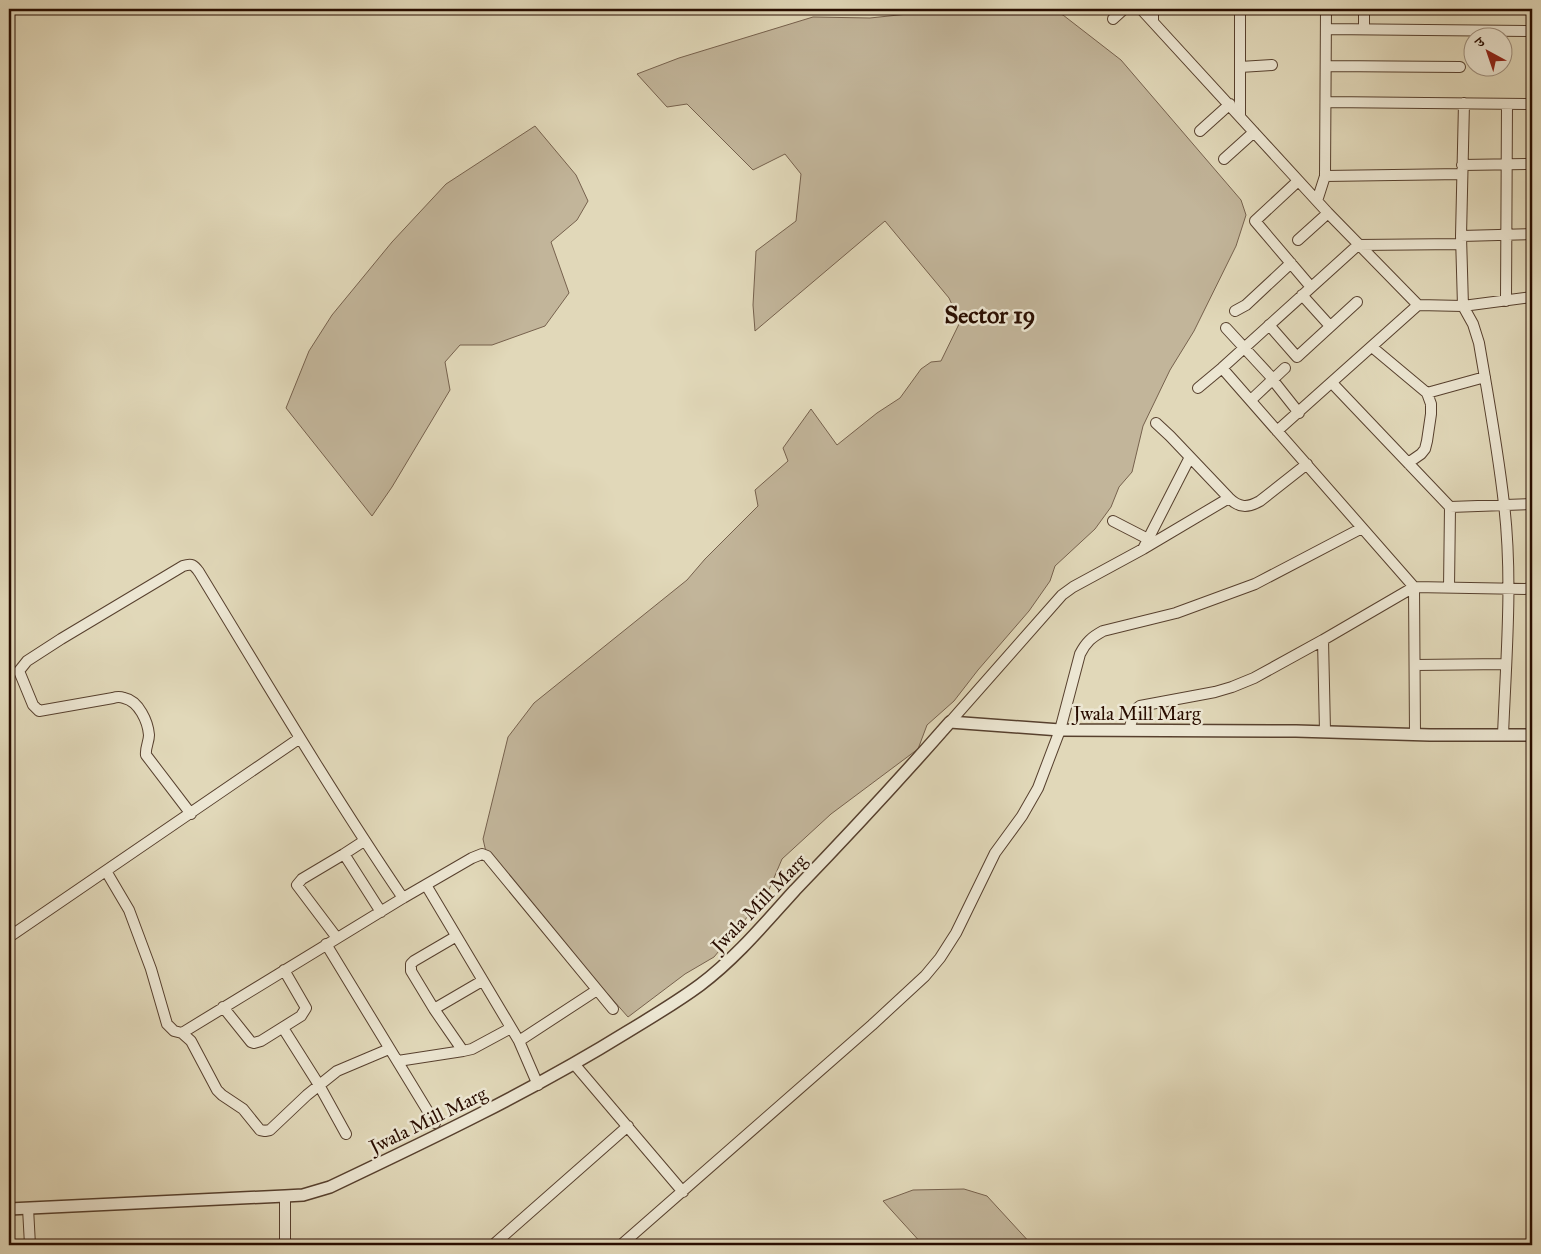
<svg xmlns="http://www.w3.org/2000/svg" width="1541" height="1254" viewBox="0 0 1541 1254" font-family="'IM FELL Great Primer','Noto Serif Devanagari',serif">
<rect width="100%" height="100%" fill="#e1d8b9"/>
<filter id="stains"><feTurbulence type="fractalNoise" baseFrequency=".004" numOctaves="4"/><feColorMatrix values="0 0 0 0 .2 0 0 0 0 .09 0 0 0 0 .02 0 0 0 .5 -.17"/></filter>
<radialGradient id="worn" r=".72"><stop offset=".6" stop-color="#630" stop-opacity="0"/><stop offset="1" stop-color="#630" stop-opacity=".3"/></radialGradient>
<!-- green -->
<path fill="#c2b59a" stroke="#76614d" d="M955,9H1044L1063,15L1121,60L1241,200L1246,215L1236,246L1194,331L1170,370L1143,426L1132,472L1119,487L1111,507L1095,529L1055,566L1050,581L1029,611L978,670L954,701L927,725L918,749L831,814L782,859L768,892L714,957L685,974L628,1017L554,933L486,852L483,839L508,737L534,703L687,580L705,559L758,506L755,490L788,461L783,448L811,409L837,445L877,413L900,398L921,369L931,362L941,361L960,322L949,298L885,221L755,331L753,305L756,251L796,221L801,174L785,154L753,170L687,104L667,107L637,74L679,58L813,17L870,18Z
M535,126L576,175L588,201L577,220L551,242L569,293L545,326L492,345H460L445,362L450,390L392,487L372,516L286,408L309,351L332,315L392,242L446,184Z
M964,1189L987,1196L1032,1245H923L883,1201L913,1190Z"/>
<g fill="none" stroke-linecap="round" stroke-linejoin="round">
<!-- minor casing -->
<g stroke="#57402e" stroke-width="12">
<path id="minor" d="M1141,9L1328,213L1418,305L1463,306L1532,297
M1113,19L1124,9
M1153,21V9
M1327,29L1532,31
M1364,29V9
M1326,66L1460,67
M1240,67L1272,65
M1326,102L1532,104
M1464,103L1461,236L1463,306L1473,324L1479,343C1488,396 1498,450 1504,504C1513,580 1506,658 1503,735
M1240,115V9
M1200,131L1230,104
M1224,159L1254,132
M1462,165L1532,164
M1325,176L1462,174
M1298,181L1255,221L1311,287
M1317,201L1325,176L1326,9
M1461,236L1532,234
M1298,240L1328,213
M1302,295L1330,326
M1506,301L1507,104
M1235,311L1246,305L1291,263
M1269,325L1297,357L1357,302
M1226,328L1273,379
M1372,347L1427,393L1431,404V414L1427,441L1425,449L1421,454L1408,463
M1222,368L1414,587L1415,734
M1332,383L1450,507L1532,504
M1276,384L1299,413
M1198,388L1222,368L1358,245L1461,244
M1427,393L1485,377
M1251,400L1285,368
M1156,423L1170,436L1229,498C1239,508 1248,508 1260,501L1307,464
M1277,431L1418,305
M1113,521L1148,539
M1143,549L1190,457
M1449,588L1450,507
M1323,640L1325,731
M1415,665L1506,664
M950,722L1062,595L1073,587L1143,549L1229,498
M1129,730L1135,710L1140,706L1215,692L1232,687L1254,678L1323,640L1414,587L1532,589
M191,814L146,755C145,748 149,742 149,735C148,722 139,701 124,698C121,697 116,697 113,698L39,711L33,705L19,671L27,661L61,639L183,566C192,563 194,565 199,572C266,682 331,792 403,898
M344,854L364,841
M106,871L129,910L151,969L167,1024L174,1031L182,1033L191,1041L217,1090L222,1095L243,1109L260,1130L265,1131L270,1130L307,1095L337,1071L389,1049
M426,885L519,1041L538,1085
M9,937L300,738
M455,937L414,961L411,964V971L434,1009L463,1051L472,1049L511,1028
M337,938L297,885L302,879L344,854L381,912
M326,944L435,1123
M223,1007L251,1042L254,1043L261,1041L301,1016L306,1008L284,970
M434,1009L482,981
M283,1028L319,1085L346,1134
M182,1033L403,898L472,858L482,854L487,856L613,1009
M519,1041L597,990
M398,1061L463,1051
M575,1065L683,1192
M28,1208L30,1245
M285,1245V1196
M493,1245L628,1126
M621,1245L872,1025L925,976L940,958L956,933L995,853L1022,816L1038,788L1060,730L1080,654C1086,642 1092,637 1103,631L1176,613L1255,584L1362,528"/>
</g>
<!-- tertiary casing -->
<g stroke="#57402e" stroke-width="14">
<path id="tertiary" d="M9,1209L285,1196L303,1195L330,1187C431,1139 532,1091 627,1032C652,1017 677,1002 700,985C736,958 765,923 795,890C848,835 900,779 950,722L1060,730L1296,731L1430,735H1532"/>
</g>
<!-- minor -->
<use href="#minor" stroke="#ece6d2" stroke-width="10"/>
<!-- tertiary -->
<use href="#tertiary" stroke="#ece6d2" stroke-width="11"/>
</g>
<g text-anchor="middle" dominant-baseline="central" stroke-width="5" stroke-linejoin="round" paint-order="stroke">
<!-- street labels -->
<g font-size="19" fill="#290d00" stroke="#ece6d2">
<text x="1137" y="713">Jwala Mill Marg</text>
<text transform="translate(759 903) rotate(-46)">Jwala Mill Marg</text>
<text transform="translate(428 1120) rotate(-26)">Jwala Mill Marg</text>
</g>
<!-- district labels -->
<g font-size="24" font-weight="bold" fill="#290d00" stroke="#ece6d2">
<text x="990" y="315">Sector 19</text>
</g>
</g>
<!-- margin -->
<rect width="1541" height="1254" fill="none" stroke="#e1d8b9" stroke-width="30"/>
<rect x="10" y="10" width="1521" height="1234" fill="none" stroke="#290d00" stroke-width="2.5"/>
<rect x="15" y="15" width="1511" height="1224" fill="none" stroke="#290d00"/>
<!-- north arrow -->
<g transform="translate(1488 52) rotate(320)"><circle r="24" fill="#ece6d2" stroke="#9e8f7e"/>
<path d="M0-4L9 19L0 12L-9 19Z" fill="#8f2418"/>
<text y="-8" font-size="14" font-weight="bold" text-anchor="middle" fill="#290d00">उ</text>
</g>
<rect width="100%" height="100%" filter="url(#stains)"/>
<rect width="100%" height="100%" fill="url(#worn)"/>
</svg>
